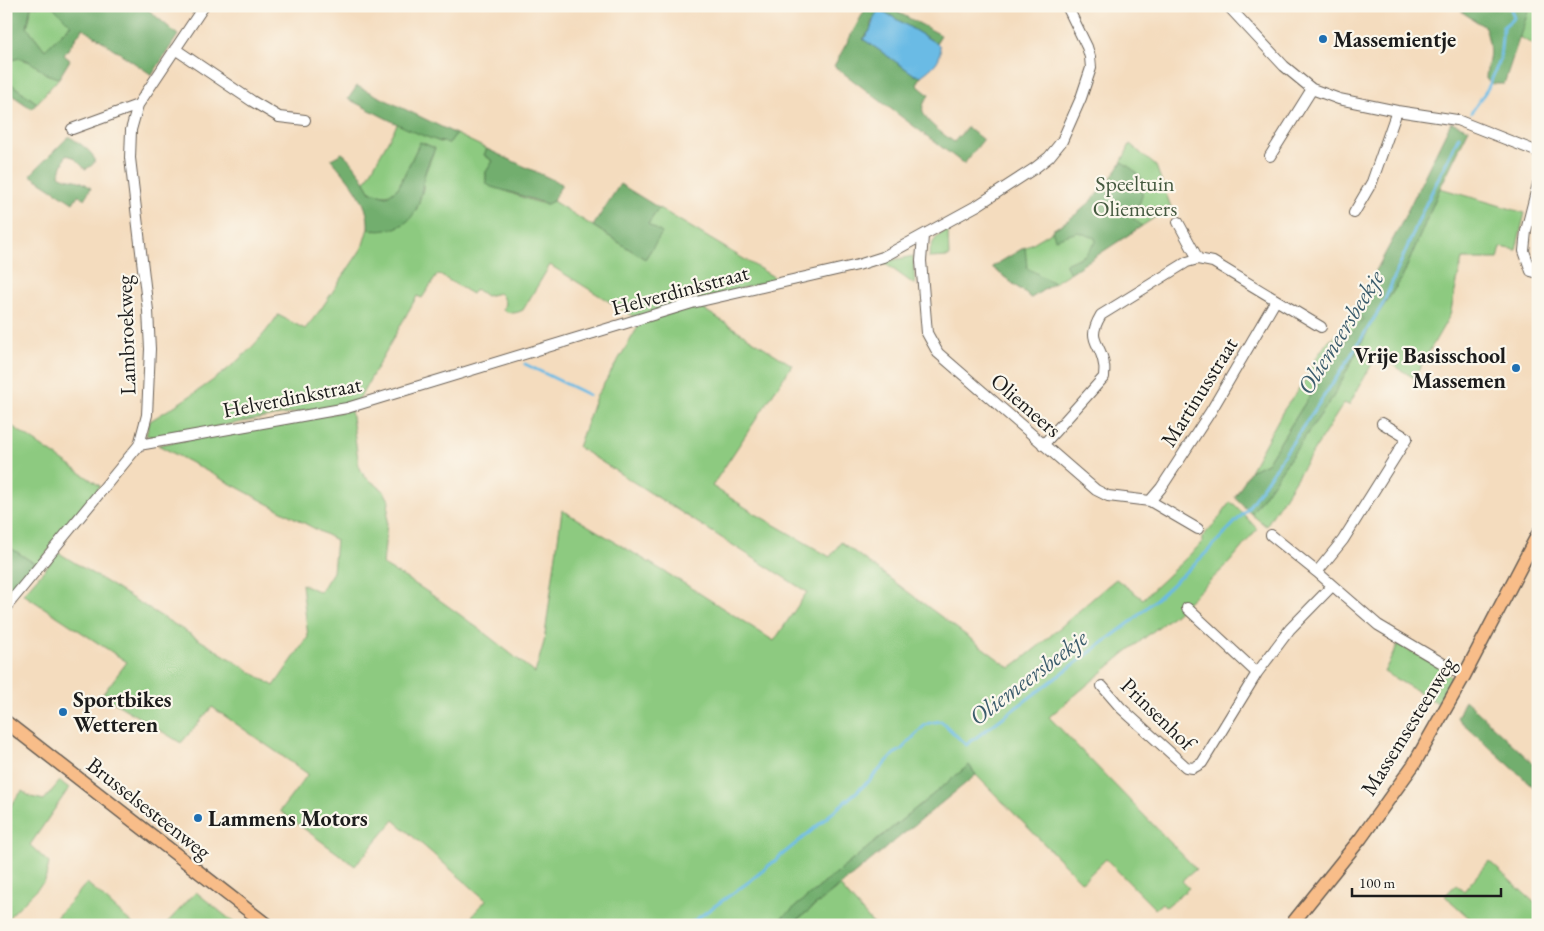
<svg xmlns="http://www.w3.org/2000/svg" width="1544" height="931" viewBox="0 0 1544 931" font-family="'EB Garamond',serif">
<rect width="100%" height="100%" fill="#fbf7ec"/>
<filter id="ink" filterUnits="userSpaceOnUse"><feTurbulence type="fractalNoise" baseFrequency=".02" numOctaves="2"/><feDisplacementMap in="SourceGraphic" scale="10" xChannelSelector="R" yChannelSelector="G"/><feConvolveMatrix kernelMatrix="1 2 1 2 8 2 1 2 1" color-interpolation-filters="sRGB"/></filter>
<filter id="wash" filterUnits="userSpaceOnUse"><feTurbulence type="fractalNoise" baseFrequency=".0096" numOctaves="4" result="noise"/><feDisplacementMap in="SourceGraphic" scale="20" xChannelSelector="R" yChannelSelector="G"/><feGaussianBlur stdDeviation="1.12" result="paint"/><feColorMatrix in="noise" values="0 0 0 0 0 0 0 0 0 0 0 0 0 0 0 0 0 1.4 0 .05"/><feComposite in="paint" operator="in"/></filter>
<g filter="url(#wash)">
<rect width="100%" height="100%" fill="#f4dcbe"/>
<!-- green -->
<path fill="#8dca80" stroke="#54734e" d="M31,6H52L71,24L45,50L27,27L30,16Z
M1530,6H1538V47L1519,37Z
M18,58L33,63L46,74L59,78L37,103L6,80V65L12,60Z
M398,123L440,142L449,143L456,134L487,149L484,155L493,161L486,172V183C494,187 538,204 546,204C547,204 551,202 553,201L645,259L661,234L648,224L659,208L777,279L634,317L550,265L523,310C515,314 510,314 503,310L505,303L502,296L499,293L486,296L476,289L472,294L438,274L422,298L417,296L358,401L155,438L146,435L150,421C199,391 246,363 278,315L305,329L321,309L362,248L368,228L374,231L416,211L423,189L424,176L435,148L420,142L398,188C387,198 385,195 371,192L365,182Z
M1130,144L1156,166L1171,207L1031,298L992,267C1029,244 1073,224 1102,190C1114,177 1123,160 1130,144Z
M1440,188L1525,213L1516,250L1501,247L1498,259H1462L1450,315L1414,378L1377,355L1349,405L1344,403L1266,526L1251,514L1333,397L1372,323L1402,278Z
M948,230L949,257L929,258C930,244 935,236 948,230Z
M913,256L915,285L883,262Z
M697,305L792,365L712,486L754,513L830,557L841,542L1010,668C1048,641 1080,608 1116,579L1143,599L1202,543V537L1216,522L1230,502L1235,505L1257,529L1229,563L1175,614L1124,654L1049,717L1196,869L1182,881L1189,888L1166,907L1162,903L1155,909L1106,859L1082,882L976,775L969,765L773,925H481L472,916L486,900L394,820L355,866L280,811L308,774L212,707L181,743L102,695L127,662L23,594L59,553L274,686L308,637L302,584L320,592L333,572L336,540L158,445L351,410L359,466L364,476L383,490L389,500L383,565C438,595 486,634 535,673L544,642L562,510L685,584L774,641L807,592L578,447L596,397L641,322Z
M1353,313L1363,319L1340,348L1267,463L1250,471L1283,411L1305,380L1316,358L1329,340L1333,339Z
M6,422L100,486L37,565L6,545Z
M1398,644L1443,669L1451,677V683L1438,703L1384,672Z
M60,781L69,788L30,845L49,863L45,881L6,920V812L22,791L31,797L44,800Z
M1489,861L1538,906V925H1477L1445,896L1456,884L1464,891Z
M87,883L134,925H49Z
M840,886L874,925L792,924Z
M196,892L237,925H165Z"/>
<!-- forest -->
<path fill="#72ae6e" stroke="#476545" d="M6,6H31L27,27L45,50L71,25L52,6H144L178,35L152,75L83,28L64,55L70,60L59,78C55,77 51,76 47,74C33,66 23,49 6,65Z
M867,6H886L941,35L936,43L881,10L871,23V29L863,39L915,75L921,76L917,85L929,95C927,99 924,102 923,106C919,119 945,135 954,142L967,127L983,140L964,164L834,66Z
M1462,6H1530L1504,84H1493L1486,79C1486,71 1488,67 1489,59C1491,49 1488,37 1485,27L1462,12Z
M6,80L37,103L32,109L6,91Z
M357,86L456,134L449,143C427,142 371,110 348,99Z
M1451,122L1469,129L1440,188L1402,278L1372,323L1333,397L1251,514L1235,497L1250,471L1267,463L1340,348L1363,319L1353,313L1399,228Z
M69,136C78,143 110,160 85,169L73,157L66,155L59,175C70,182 77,176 91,188L84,199L78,195L73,203L30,175Z
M420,142L435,148C431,157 426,167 424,177C420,200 418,223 391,229C382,231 376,232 368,228C370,201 347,178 331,159L342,153C353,160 364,180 371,192L387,196L398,188Z
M487,149L562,184L553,201L547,204L510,192L491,187L486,183V172L493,161L484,155Z
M1122,162L1135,171L1142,179V196L1134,219L1142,226L1070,273L1065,264L1085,255L1096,242L1095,238L1078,232L1055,239L1052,230C1085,211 1100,194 1122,162Z
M620,184L659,208L648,224L662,233L645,259L593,226Z
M1025,247L1027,268L1054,283L1031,298L992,267Z
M6,545L37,565L10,598L6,595Z
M1465,700L1538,768V791L1457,718Z
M969,765L976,775L791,925H773Z"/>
<!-- water -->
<path fill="#6abbe5" stroke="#436c80" d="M881,10L939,45C944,59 932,68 921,76L915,75L863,39C866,36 870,32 871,28C874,20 873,14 881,10Z"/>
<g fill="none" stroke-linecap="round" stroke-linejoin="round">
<!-- stream -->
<path stroke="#6abbe5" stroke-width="3" d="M1471,113L1488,88L1494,74L1500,59L1503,27L1514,18L1510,6
M525,364L589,395
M1246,511L1345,365L1383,304L1423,210L1459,136
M688,925L750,881L810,832L869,781L894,754L901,750L924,726L929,723L941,721L966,745L1132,621L1202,557L1244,513"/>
</g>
</g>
<g filter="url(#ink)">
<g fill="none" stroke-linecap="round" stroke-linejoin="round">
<!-- minor casing -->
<g stroke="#685f55" stroke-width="12">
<path id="minor" d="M1228,6L1284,66L1312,89L1339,99L1397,111L1457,120L1538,152
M175,49L252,101L279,117L305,120
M72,129L138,105
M1270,156L1312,89
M1538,184L1526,231L1524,251L1531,271L1538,273
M1354,213L1372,182L1397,111
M1178,222L1198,259
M923,236L921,261L927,333L938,353L1096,490L1108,496L1150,501L1198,529
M1276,300L1321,327
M139,445L347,408L692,303L858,265L883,257L978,205L1035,168L1049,157L1062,141L1081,98L1091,68L1090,57L1087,47L1067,6
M1043,445L1104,377C1104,373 1105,368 1104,365C1101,341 1085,342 1101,315L1187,262L1198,259L1213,262L1276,300L1211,411L1161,488L1150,501
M1271,535L1317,572L1378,625L1464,676
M1317,572L1343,540L1407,438L1382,423
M6,607L139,445L147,415L150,349L148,311L130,158L131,130L138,105L204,6
M1187,608L1257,673
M1102,686L1121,708L1186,767L1193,768L1202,763L1257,673L1290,629L1332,586"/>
</g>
<!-- major casing -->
<g stroke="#685f55" stroke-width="15">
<path id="major" d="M6,722L267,925
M1291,925L1361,838L1414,764L1464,676L1538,534"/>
</g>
<!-- minor -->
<use href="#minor" stroke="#fff" stroke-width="10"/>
<!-- major -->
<use href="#major" stroke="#f8bd89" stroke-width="12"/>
</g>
</g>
<!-- markers -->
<g fill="#1f6fb2" stroke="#fbf7ec" stroke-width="2">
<circle cx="1323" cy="39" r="5"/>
<circle cx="1516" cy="368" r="5"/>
<circle cx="63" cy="712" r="5"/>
<circle cx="198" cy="818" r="5"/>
</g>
<g text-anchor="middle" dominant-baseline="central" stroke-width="4.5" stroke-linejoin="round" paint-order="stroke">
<!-- poi labels -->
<g font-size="22" font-weight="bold" fill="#1c1c1c" stroke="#fbf7ec" text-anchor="start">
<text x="1333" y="39">Massemientje</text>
<text x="1506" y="355" text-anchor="end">Vrije Basisschool<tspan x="1506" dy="25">Massemen</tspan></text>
<text x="73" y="699">Sportbikes<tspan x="73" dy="25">Wetteren</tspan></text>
<text x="208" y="818">Lammens Motors</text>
</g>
<!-- park labels -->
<g font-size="22" fill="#44593f" stroke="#fbf7ec">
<text x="1135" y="183">Speeltuin<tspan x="1135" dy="25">Oliemeers</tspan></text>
</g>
<!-- street labels -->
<g font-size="22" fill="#1c1c1c" stroke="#fbf7ec">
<text transform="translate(680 290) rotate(-15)">Helverdinkstraat</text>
<text transform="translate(126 335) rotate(-92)">Lambroekweg</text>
<text transform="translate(1199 392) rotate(-58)">Martinusstraat</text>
<text transform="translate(292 397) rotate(-11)">Helverdinkstraat</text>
<text transform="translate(1026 405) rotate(41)">Oliemeers</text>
<text transform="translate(1158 714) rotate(44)">Prinsenhof</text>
<text transform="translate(1408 726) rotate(-58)">Massemsesteenweg</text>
<text transform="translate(149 808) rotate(38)">Brusselsesteenweg</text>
</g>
<!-- water labels -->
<g font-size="24" font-style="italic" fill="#3b5c6c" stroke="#fbf7ec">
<text transform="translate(1340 332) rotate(-58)">Oliemeersbeekje</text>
<text transform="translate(1028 677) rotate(-37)">Oliemeersbeekje</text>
</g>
</g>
<!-- margin -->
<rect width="1544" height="931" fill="none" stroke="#fbf7ec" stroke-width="25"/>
<!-- scale -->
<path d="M1352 888v8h149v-8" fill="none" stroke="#1c1c1c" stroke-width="2.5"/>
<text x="1359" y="888" font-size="15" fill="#1c1c1c" stroke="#fbf7ec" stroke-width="4" paint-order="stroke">100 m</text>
</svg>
